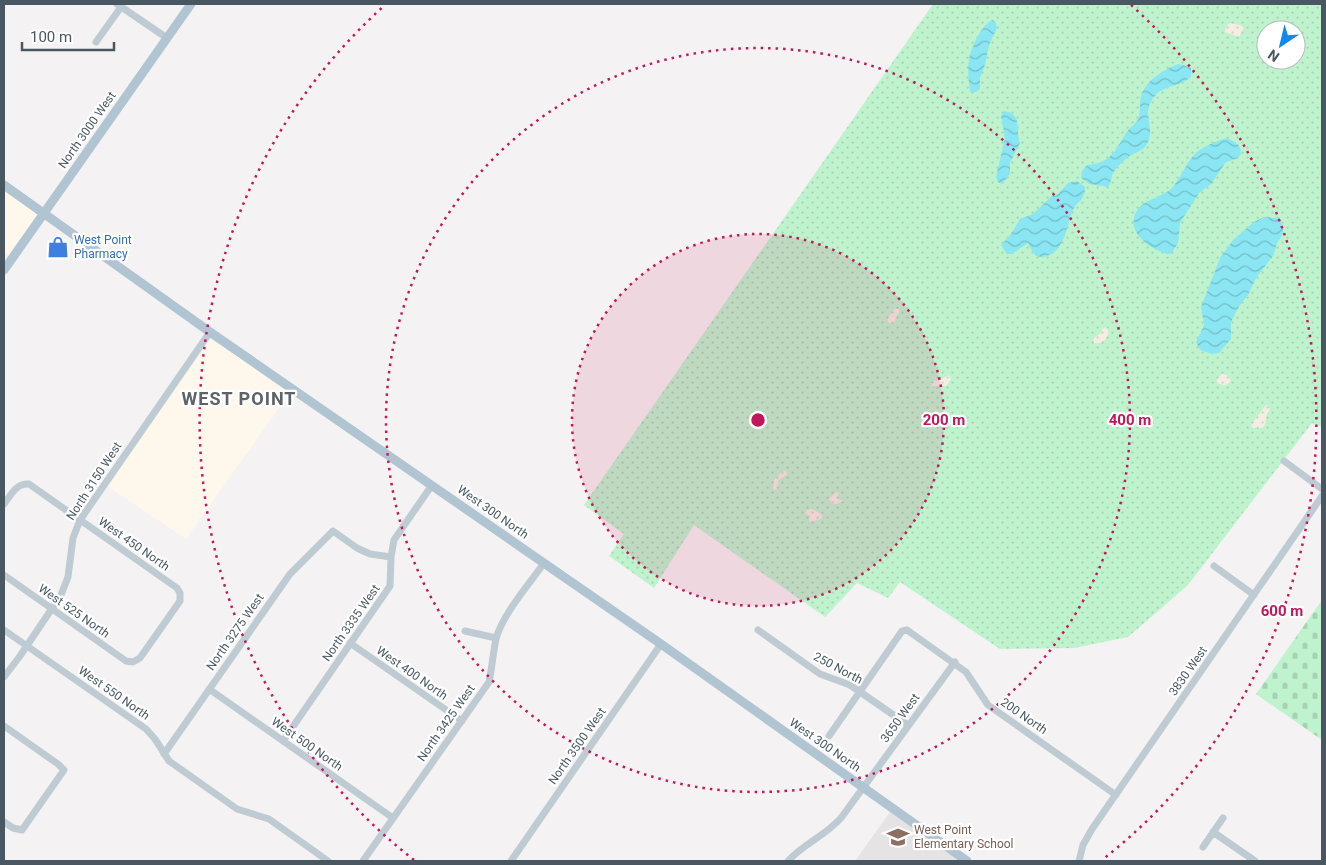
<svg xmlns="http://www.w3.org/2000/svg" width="1326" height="865" viewBox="0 0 1326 865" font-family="Roboto,sans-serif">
<defs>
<pattern id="grass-dots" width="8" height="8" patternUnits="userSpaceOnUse" patternTransform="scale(1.25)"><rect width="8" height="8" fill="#bff3ce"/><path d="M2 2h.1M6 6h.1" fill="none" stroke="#a6d2b3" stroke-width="1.8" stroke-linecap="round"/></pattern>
<pattern id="sand-dots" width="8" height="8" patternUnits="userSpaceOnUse" patternTransform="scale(1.25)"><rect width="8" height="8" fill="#f5ede3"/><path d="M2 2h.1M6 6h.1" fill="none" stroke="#d4cdc5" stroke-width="1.8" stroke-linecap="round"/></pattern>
<pattern id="cemetery-stones" width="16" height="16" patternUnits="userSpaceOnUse" patternTransform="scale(1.25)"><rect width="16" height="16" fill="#bff3ce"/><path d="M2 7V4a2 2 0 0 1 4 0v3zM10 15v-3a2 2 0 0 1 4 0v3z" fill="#a6d2b3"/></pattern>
<pattern id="water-waves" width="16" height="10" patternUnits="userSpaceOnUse" patternTransform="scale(1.25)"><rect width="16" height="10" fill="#8ae6f2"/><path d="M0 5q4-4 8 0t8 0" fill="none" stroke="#73bdc7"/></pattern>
</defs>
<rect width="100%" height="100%" fill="#f4f2f2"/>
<!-- commercial -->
<path fill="#fdf7ec" d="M4,191L38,215L9,256L4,253Z
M211,339L290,393L186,539L107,486Z"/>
<!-- education -->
<path fill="#e5e3e4" d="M890,812L959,861H855Z"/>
<!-- grass -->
<path fill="url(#grass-dots)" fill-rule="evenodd" d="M933,4H1322V427L1312,423L1188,585L1128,637L1074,648L1000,649L900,582L888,598L857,583L825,617L694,525L654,588L609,556L624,534L584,505ZM1266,30H1296V60H1266Z"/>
<!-- sand -->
<path fill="url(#sand-dots)" d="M1230,23L1240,25L1243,27V30L1239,37L1225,32L1226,27Z
M895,309H899V313L897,315L894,323H889L887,319Z
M1107,327C1112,336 1103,345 1094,343V338L1101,333L1102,329Z
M1222,374L1227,375L1231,381C1227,386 1221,386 1217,382V379Z
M949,375L951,379L946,386H932L931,384L935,380L938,381Z
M1266,405L1270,409L1267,414L1265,425L1262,428H1253L1251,425Z
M783,471H786L787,475L778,480V488L776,490L773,489L774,480Z
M836,492L839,493L837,498L843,501L836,504H832L829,499Z
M812,509L821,514L822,517L821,519L810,522L809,521L810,516L805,513L807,510Z"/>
<!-- cemetery -->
<path fill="url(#cemetery-stones)" d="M1322,600V740L1256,694Z"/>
<!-- water -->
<path fill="url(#water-waves)" d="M993,20L996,23L997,28L989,45L985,65L980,78V89L976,92H970C969,82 967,71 969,60C970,50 982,23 993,20Z
M1178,64L1184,65L1191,68V77C1180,87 1163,85 1154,97C1141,113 1155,127 1148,142C1144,152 1134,152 1127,158C1123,161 1119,165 1116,169C1111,174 1112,181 1108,187L1089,184L1081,178L1082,171L1087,165C1114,163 1116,147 1129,129C1132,126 1136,123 1138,120C1141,113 1139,104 1141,97C1145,80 1164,70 1178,64Z
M1004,111C1024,114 1015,132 1020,143L1010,163V174L1002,184L998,182L996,177L1005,138L1001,116Z
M1227,138C1235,142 1241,144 1241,154L1236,159L1226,162L1211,184L1199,193L1180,223L1178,243L1171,254C1151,252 1121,229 1139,208C1147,198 1163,197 1172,188C1181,178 1185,165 1193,156C1202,146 1215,142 1227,138Z
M1077,181L1085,187C1085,201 1077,201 1073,210C1067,225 1065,250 1047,256C1034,260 1032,251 1028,243L1012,254H1007L1001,245L1011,234L1020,219L1033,214L1053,195L1056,196L1068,183Z
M1264,217L1279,218L1283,227V234L1277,243L1273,256L1256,278L1248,295L1239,306L1231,322V339L1219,353L1212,354L1200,350L1196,342L1204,325L1201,307L1220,258L1234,239L1254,222Z"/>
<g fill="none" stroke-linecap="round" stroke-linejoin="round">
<!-- minor -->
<path stroke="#bfcbd2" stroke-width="7" d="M117,4L167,38
M96,42L121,7
M1284,461L1322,489
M4,504C11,495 16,483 29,484L177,588L180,593V601L140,658L133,662L126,661L4,575
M1214,566L1254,595
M4,630L146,729L155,739L169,761L237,809L269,819L328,861
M758,630L820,674L850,685L908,725
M465,631L496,638
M350,643L462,721
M4,677L20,656L61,595L68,577L73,538L80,520L210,332
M209,689L393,818
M4,726L58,764L64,770L22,830L13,828L4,822
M829,736L902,631L907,630L966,672L988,705L1116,795
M283,741L390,586L391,557L394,540L432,485
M164,754L290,574L333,531L357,548L370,554L391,557
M1213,832L1255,861
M1203,847L1223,818
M363,861L489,682C492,668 493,653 496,639C502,615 530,583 544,563
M511,861L661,644
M788,861C803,844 825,836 841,818L955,662
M1079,861L1083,845L1092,829L1322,496"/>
<!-- major -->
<path stroke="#b0c4d1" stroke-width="9" d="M4,185L210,332L661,644L967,861
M4,270L191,4"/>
</g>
<!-- distance rings -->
<circle cx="758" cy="420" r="186" fill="#c2185b" fill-opacity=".12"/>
<g fill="none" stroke="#c2185b" stroke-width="2.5" stroke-dasharray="2.5 5">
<circle cx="758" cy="420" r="186"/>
<circle cx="758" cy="420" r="372"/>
<path d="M414 860A558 558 0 0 1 385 5M1131 5A558 558 0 0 1 1102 860"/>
</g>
<!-- icons -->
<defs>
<g id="shop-bare" transform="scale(1.725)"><path d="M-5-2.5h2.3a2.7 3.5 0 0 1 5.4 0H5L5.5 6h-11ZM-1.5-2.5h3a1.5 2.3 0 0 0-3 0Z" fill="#3f7fe0" stroke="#fff" stroke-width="2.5" paint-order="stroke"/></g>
<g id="school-bare" transform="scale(1.725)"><path d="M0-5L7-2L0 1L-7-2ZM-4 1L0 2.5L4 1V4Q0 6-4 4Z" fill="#8d6e63" stroke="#fff" stroke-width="2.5" paint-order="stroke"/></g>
</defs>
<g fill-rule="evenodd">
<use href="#shop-bare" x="58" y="247"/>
<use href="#school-bare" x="898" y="837"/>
</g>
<g text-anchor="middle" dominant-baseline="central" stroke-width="4.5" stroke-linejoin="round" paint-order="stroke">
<!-- street labels -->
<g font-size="12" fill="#485761" stroke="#fff">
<text transform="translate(87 130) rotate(-55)">North 3000 West</text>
<text transform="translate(94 481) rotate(-57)">North 3150 West</text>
<text transform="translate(493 512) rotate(35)">West 300 North</text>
<text transform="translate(134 544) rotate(35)">West 450 North</text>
<text transform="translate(74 611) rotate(35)">West 525 North</text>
<text transform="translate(351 623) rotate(-55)">North 3335 West</text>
<text transform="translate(235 632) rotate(-55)">North 3275 West</text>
<text transform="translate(838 668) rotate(28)">250 North</text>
<text transform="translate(1188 671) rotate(-55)">3830 West</text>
<text transform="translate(412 673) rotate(35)">West 400 North</text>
<text transform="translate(114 693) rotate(35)">West 550 North</text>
<text transform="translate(1024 716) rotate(35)">200 North</text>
<text transform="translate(900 718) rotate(-54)">3650 West</text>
<text transform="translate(446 723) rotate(-55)">North 3425 West</text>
<text transform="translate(307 744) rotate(35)">West 500 North</text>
<text transform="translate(825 745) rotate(35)">West 300 North</text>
<text transform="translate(577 746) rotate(-55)">North 3500 West</text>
</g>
<!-- shop labels -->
<g font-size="12" fill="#366cbe" stroke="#fff" text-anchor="start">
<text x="74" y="240">West Point<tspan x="74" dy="14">Pharmacy</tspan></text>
</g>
<!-- education labels -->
<g font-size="12" fill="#785e54" stroke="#fff" text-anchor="start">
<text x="914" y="830">West Point<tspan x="914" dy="14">Elementary School</tspan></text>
</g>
<!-- district labels -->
<g font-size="18" font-weight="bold" letter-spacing="1" fill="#5e6367" stroke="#fff">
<text x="239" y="398">WEST POINT</text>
</g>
</g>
<circle cx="758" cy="420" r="8" fill="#c2185b" stroke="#fff" stroke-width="2.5"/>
<g font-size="15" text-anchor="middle" font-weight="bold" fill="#c2185b" stroke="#fff" stroke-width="4.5" stroke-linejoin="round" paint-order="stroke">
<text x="944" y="425">200 m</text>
<text x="1130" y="425">400 m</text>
<text x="1282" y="616">600 m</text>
</g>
<!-- border -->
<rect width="1326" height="865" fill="none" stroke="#485761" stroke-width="10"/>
<!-- north arrow -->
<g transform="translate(1281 45) rotate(215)"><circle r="24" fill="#ffffff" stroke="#b6bcc0"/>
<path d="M0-4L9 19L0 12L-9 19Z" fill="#0f88f1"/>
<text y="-8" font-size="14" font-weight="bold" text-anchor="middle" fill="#485761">N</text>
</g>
<!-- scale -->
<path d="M22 42v8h92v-8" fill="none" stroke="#485761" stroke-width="2.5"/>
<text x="30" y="42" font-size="15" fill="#485761" stroke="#ffffff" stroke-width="4" paint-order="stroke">100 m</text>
</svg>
